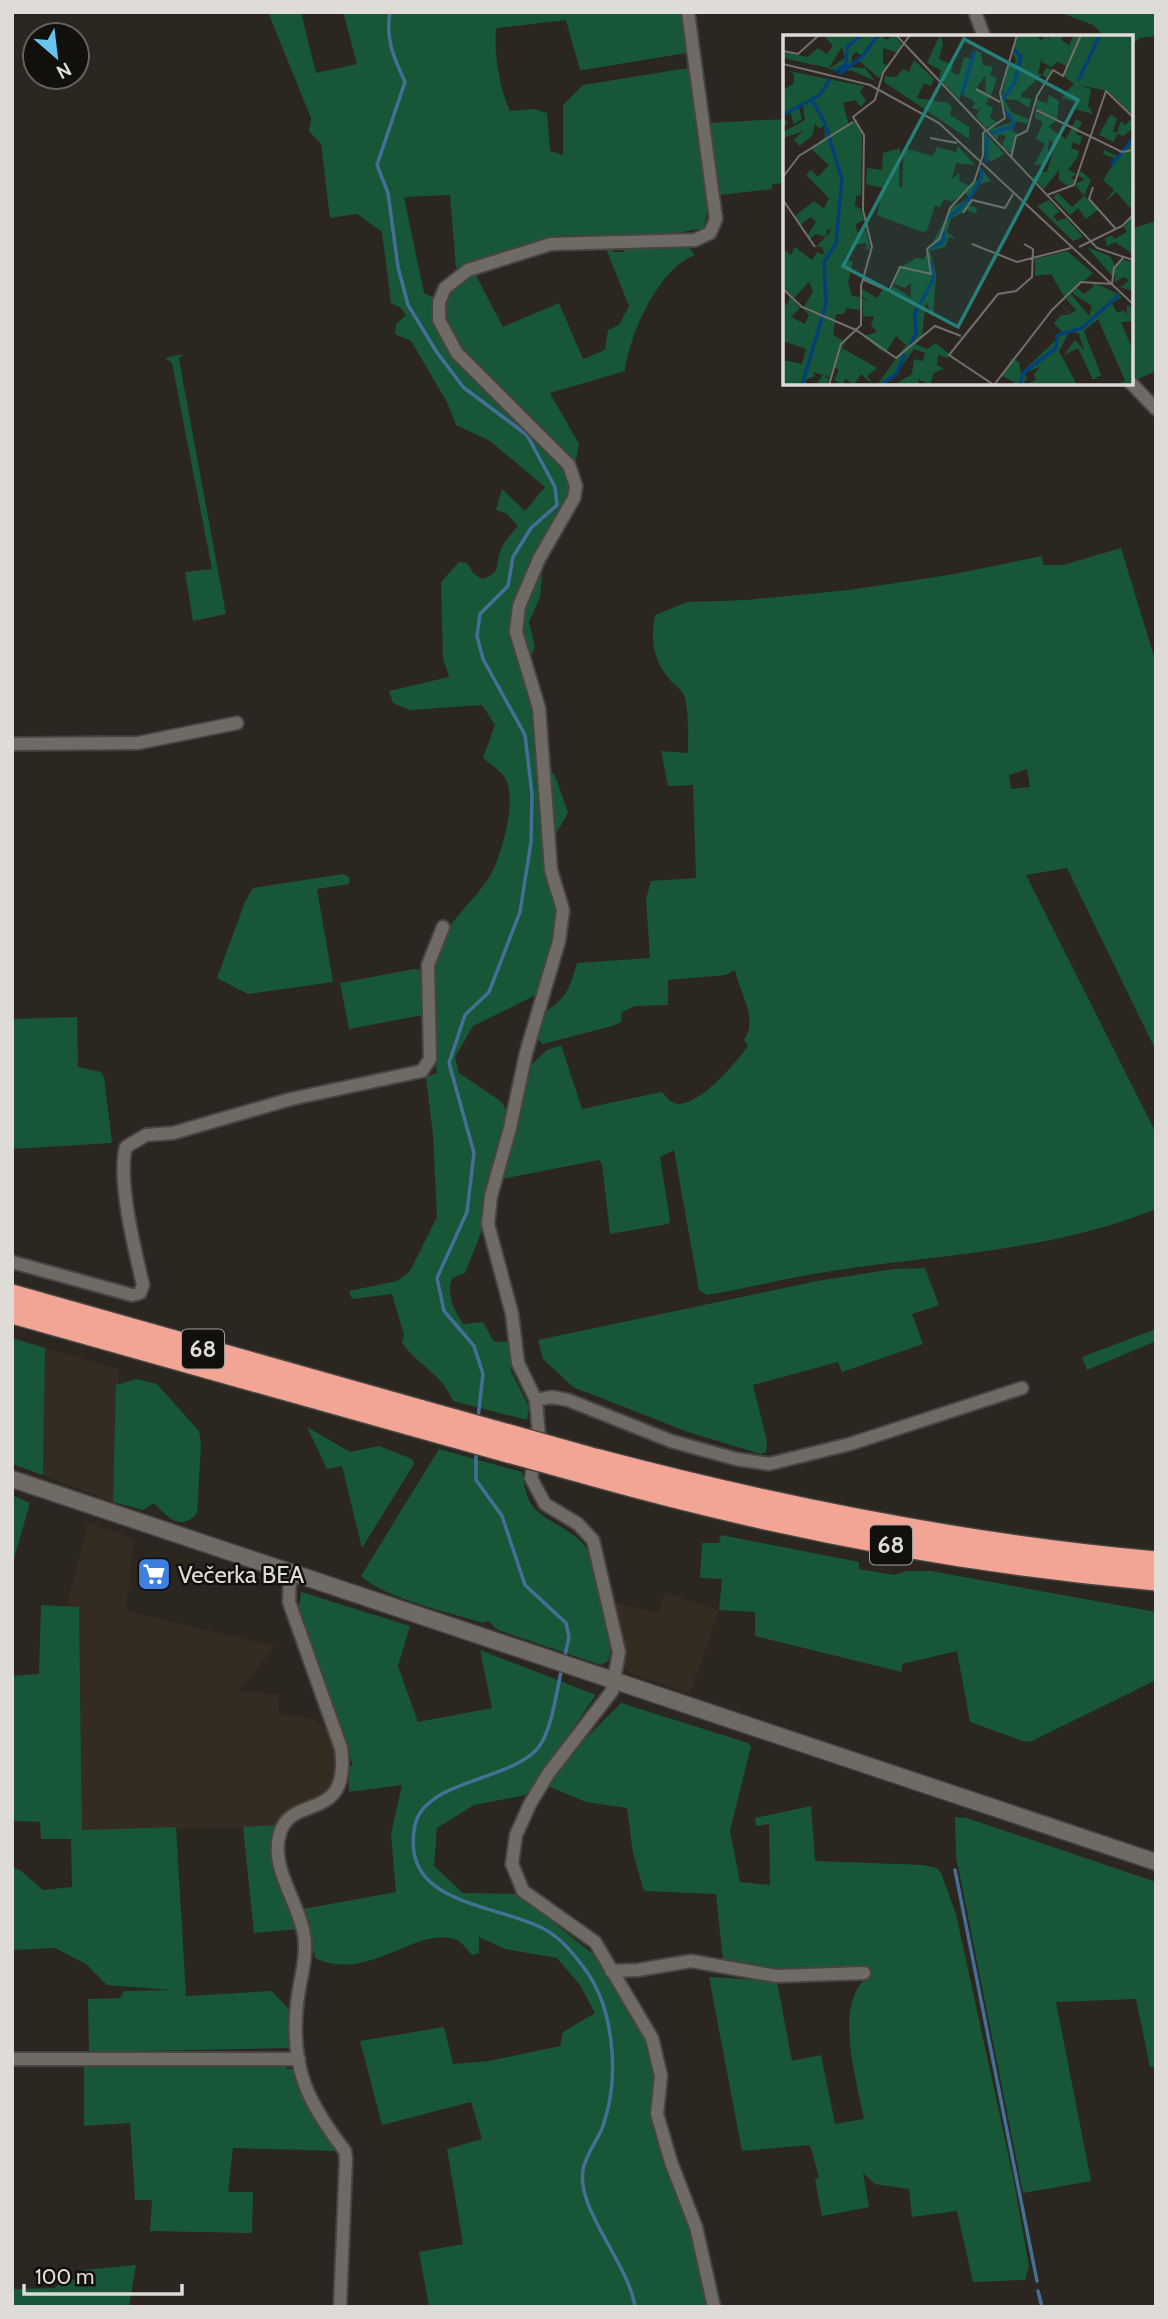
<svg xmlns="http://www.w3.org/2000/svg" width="1168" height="2319" viewBox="0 0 1168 2319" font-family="Cabin,sans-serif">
<rect width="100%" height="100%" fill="#2b2620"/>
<!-- built -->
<path fill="#342c20" d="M45,1348L119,1369L113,1502L43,1475Z
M88,1523L134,1539L126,1611L274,1646L239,1692L279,1694L278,1714L313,1718L330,1731L338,1768L331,1790L321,1799L271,1827L82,1831L79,1608L66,1607Z
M665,1593L719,1610L690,1694L629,1673L625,1666L613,1602L658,1613Z"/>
<!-- green -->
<path fill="#175738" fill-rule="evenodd" d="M268,12H301L316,73L357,64L343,12H684L686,53L583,70H580L566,20L496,28C494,55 499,86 510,111L534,109L547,113L550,151L563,155V105L583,85L688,68L708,207L704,228L665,235H565L456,268L450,195L404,197L424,293L447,304L449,290L474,272L503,327L559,303L583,359L605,350L608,330L619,325L629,306L605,246L610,245L614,252H624L623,245L686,243L695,255C657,270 630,334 625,371L550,393L579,444L568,499L534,559L542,576L540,597L529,622L535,647L523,672L536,709L539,753L556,778L568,813L542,857L557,915L540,993L473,1026L455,1057L459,1073L502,1102L508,1115L483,1228L465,1273L452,1278C446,1296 454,1309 463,1324L483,1322L494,1342L510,1341L511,1371L529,1407L527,1420L453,1401C442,1374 420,1367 402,1343L404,1335L392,1294L352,1299L349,1291L397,1281L410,1271L437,1217L433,1135L426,1077L437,1073C432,1033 425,988 438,949C446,923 473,902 488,879C501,860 519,797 504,776C498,769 490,764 483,758L495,725L482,705L410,710L393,703L389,691L449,677L443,658L441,582L459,562L467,563L474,574L482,579C501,574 495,565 501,549C504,541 512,533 518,526L507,514L496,510L502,489L525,511L545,487L490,441L456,425L447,402L411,341L395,334L396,324L406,315L401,308L391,303L382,232L357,214L330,218L321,144L309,131L311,118Z
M1070,12H1156V36L1140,38L1131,45V37H1105L1093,25L1064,14Z
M785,119V183L772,184V189L719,195L707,123Z
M1156,221V371L1138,379L1131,373V229Z
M184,354L179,358L180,365L226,614L193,621L185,572L212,569L172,363L165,358Z
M1121,548L1156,663V1051L1067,868L1026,875L1156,1133V1209C1054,1251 940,1254 832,1271C790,1277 749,1288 707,1295L699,1290L674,1150L660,1157L670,1220L668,1224L610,1234L602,1164L599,1160L502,1179L528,1068L547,1050L561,1045L582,1109L661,1092C666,1096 670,1103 678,1104C701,1104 734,1065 748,1046L744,1040C759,1019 739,991 735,970L726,975L668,980V1005L635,1006L622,1012L621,1022L612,1026L543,1044L534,1037L543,1012C566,1001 570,987 577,963L650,958L646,899L651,881L696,878L693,785L668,786L661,751L688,753C688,737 689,714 685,698C684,692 676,686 671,681C653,661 650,640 655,615L687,602L747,600L849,590L949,575L1042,556L1043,565H1063ZM1027,769L1030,787L1011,789L1009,775Z
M343,874L349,877V884L317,889L333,982L248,994L217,978L245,902L253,888Z
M414,969L423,970V1015L349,1029L340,983Z
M77,1017L78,1067L101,1072L104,1077L112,1143L12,1149V1019Z
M925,1268L939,1305L912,1314L923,1344L842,1372L838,1362L753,1385L767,1441L766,1452L761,1454L688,1432L573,1387L543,1359L538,1340L817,1281L894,1269Z
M1156,1329V1341L1087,1370L1082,1357Z
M12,1338L45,1348L43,1475L12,1464Z
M137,1379L157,1384L199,1431L201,1445L197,1513C180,1533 167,1516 154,1503L143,1510L113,1502L116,1385Z
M307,1427L350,1452L379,1446L412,1459L414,1464L362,1548L342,1466L327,1469Z
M439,1449L522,1472C524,1484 526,1500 535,1509C555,1528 581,1531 593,1559L611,1650L608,1661L601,1665L498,1630L488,1621L483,1623C451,1613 384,1598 361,1576Z
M12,1495L30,1503L12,1565Z
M721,1535L859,1562V1569L894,1575L906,1571H931L1156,1612V1680L1032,1741L1026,1742L970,1722L957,1651L902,1664V1672L755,1636V1612L719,1610L722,1579L700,1578L702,1543H719Z
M301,1592L410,1626L398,1666L418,1722L492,1708L480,1650L596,1695L526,1795L474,1805L437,1828L434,1866L463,1893L518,1894L593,1954L620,1990L645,2038L654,2077L653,2125L690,2231L707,2307H399L429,2306L419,2252L463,2244L447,2149L482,2139L471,2102L382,2125L360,2041L444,2027L453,2064L489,2061L560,2046L563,2032L595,2013L580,1985L557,1958L505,1949L479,1937V1953L472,1955C467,1950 463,1943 457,1940C417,1924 369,1984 315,1958L303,1909L396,1892L391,1834L402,1785L349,1792L348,1765L353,1766L299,1607Z
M41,1605L79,1607L82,1830L176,1827L186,1996L272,1991L291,2012L293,2045L290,2048L89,2052L88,1999L120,1998L124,1991L173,1990L107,1985L86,1964L55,1948L12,1950V1867L20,1870L43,1890L72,1887L71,1839H41L40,1822L14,1821L12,1814V1676L39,1674Z
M621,1703L748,1743L751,1746L730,1831L740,1882L770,1885L769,1824L756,1826L755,1818L811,1806L815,1861L923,1865L937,1868L941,1873L956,1914L1013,2176L1029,2266L1025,2280L973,2282L957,2211L912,2217L909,2189L875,2184L863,2173L869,2207L822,2216L815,2179L819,2177L810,2145L742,2151L709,1977L777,1981L792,2061L821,2055L835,2124L864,2119C857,2081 832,2002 869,1976V1968L770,1971L756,1964L723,1960L716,1894L644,1891L633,1853L627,1808L586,1802L548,1786L585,1739Z
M955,1817L967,1818L1156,1882V2067H1150L1136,1999L1056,2002L1091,2181L1023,2193L956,1856Z
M277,1825C262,1858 286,1898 298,1929L254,1933L243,1827Z
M84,2062L168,2066L171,2063L284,2064L287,2069H294L340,2151L233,2148L228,2192H253L252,2233L150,2231L152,2200H135L130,2123L84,2126Z
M136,2265L129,2307H12V2289L55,2288L62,2281L80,2279L84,2270Z"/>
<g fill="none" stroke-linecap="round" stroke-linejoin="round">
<!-- stream -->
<path stroke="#456f96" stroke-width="3.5" d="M390,12C385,39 394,58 405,82L377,165L388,193L398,267L408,305L436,351L463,387L527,435L555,487L557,505L531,528L513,557L508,586L480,614L477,636L483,659L525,735L532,794L531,842L520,912L489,992L465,1015L449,1063L474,1153L467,1212L437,1278L444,1311L474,1346L483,1374L478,1418
M476,1450V1480L502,1516L525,1585L566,1623L569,1637L564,1660
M562,1667C557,1689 552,1731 538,1748C510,1781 425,1780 415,1825C399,1902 487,1903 538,1926C555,1933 570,1949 581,1964C615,2005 620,2077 603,2126C598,2140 585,2155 583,2170C576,2209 629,2264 635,2307
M955,1870L1037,2281
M1038,2291L1042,2307"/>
<!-- street casing -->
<g stroke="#484440" stroke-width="16">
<path id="street" d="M688,12L716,219L710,233L695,240L551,244L468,270L445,288L439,302V320L457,353L569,465L576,486L574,498L539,559L519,606L516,632L539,708L551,870L563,910L559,941L526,1053L510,1128L491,1196L488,1224L512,1314L518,1363L536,1400L539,1436L531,1478L545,1504L578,1524L593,1540L619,1652L612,1691L548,1774L530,1804L516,1835L512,1864L523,1891L595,1942L652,2038L661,2076L657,2114L671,2162L696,2227L714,2307
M975,12L984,37
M1131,383L1156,409
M12,744L138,743L237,723
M12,1262L132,1295L140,1293L143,1285C135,1251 117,1179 126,1147L146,1135L173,1133L291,1099L422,1071L430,1059L428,965L443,927
M536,1400L552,1397L568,1400L671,1441L736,1459L769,1464L850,1444L1022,1388
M290,1573L289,1602L341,1748C351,1824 292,1793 280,1833C269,1867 299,1902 304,1935C308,1957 299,1982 297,2004C290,2068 308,2103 345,2151L346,2159L340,2307
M611,1971L638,1970L691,1961L776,1976L864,1973
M12,2059H299"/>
</g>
<!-- secondary casing -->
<g stroke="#484440" stroke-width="19">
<path id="secondary" d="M12,1479L1156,1862"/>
</g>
<!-- highway casing -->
<g stroke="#484440" stroke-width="24">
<path id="highway" d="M12,1295L423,1411
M12,1313L418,1427
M595,1459C780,1508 965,1545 1156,1562
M591,1475C776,1527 964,1563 1156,1580"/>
</g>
<!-- street -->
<use href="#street" stroke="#6f6a63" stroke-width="12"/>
<!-- secondary -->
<use href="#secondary" stroke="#6f6a63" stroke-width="16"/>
<!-- highway -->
<use href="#highway" stroke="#f3a595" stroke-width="21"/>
<!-- highway-bridge casing -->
<g stroke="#484440" stroke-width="24" stroke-linecap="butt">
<path id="highway-bridge" d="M423,1411L595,1459
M418,1427L591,1475"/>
</g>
<!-- highway-bridge -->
<use href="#highway-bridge" stroke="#f3a595" stroke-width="21"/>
</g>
<!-- icons -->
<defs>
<g id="supermarket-square" transform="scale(1.75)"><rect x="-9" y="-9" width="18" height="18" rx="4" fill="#3f7fe0" stroke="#12100d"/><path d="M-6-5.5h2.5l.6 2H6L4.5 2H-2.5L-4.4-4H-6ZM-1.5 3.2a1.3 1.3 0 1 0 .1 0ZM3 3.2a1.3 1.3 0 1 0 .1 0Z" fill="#fff"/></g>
</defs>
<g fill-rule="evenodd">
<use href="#supermarket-square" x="154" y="1574"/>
</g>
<g text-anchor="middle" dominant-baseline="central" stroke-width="5" stroke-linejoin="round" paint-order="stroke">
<!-- shield labels -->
<g fill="#12100d" stroke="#a29f9b" stroke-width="2">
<rect x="182" y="1329.5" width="42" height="39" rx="5"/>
<rect x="870" y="1525.5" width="42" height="39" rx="5"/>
</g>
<g font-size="23" font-weight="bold" fill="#dfdcd8">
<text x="203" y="1349">68</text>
<text x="891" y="1545">68</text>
</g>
<!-- poi labels -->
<g font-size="24" fill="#dfdcd8" stroke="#12100d" text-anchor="start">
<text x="178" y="1574">Večerka BEA</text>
</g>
</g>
<!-- overview -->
<g transform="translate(783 35)">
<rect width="350" height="350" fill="#2b2620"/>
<path d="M40,0H97L94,5L98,1L104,5L111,0L119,10L115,18L100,13V28L104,31L96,43L76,26L79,21L73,17L69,21V32L82,33L92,46L70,36L46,34L62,23L59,12L46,33L0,23V17L24,22L35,13L44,19L50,11ZM157,0L160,9L156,24L170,30L168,37L176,40L181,22L189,24L193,15L198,18L200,30L210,32L207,40L214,43L208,61L202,57L203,40L193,53L206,62L203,69L210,73L207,82L214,88L203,93L193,81L200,69L195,75L189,73L192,67L180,60L184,44L176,64L156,43L158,35L144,28ZM235,0H252L259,6L261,0H267L264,8L269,0H281L278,5L286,10L291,0H350V80L325,56L296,50L308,54L305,71L310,79L291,74L292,67L279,63L282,59L276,56H284L291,49L281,41L283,31L275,27L268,32L259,27V22L255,38L259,40L264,32L269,35L264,43L259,40L239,58L238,62L248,64L246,73L234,65L221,64L228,77L246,84L244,89L234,86L229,96L234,98L229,119L219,111L223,101L216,99L214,105L205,95L229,87L218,65L226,28L231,30L233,25L228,15ZM131,25L151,44L148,51L141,48L134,63L165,68L169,73L167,80L186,92V104L101,47L102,41L113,42L120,34L126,37ZM5,36L81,51L77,57L83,65L78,72L72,65L60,68L66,90L72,85L79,98L78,160L73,161L72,171L78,174L81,185L73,189L74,197L83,195L87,215L78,212L84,213L83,208L70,210L60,225L70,226L65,247L69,261L78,262V275L64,273L61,279H53L50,300L59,305L47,342L41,341L46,344L44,350H33L40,340L30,337L32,341L23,345V350H0V325L19,329L23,314L0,306V269L4,270L7,261L17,273L8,282L22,289L26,280L20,274L34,280L21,272L30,256L26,247L11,263L0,252V214L8,220L12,212L29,225L34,217L42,220L39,212H33L48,196L44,194L43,202L33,199L27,204L24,201L33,187L28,182L17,190L11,182L31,166L41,174L46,163L23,140L28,135L35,142L46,130L28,114L42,102L41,91L36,94L32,89L29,101L16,111L11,104L21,96L0,103V97L22,85L20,71L16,73L19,84L11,89L7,77L0,82L5,88L0,92V55L11,48V39ZM266,60L276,66L274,86L253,73V64L264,69ZM252,77L273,86L266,91L269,95L283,104L293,84L299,87L293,99L299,102L297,110L290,107L288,113L296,116L294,123L285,135L294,139L287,143L292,145L291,149L285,151L276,145V135L261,154L250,143L257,136L264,137L272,110L266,104L264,129L251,130L262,109L253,104L260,87L252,83ZM327,80L334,83L330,96L334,98L338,86L342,90L350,83V93L341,101L334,99L331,107L316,100ZM202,98L221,119L207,127L198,110ZM350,102V176L333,157L321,168L331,155L320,145L334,124L320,119L321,115L336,122ZM175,111L192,130L173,128L169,144L176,138L177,147L188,151L198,142L196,131L208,146L195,150L185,170L194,173L193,178L184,175L168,184L164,197L173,204L166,202L162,212L147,216L153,239L150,282L143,267L139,301L133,309L144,314L153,308L166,319L165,323L155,320L154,330L161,334L151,338L147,350L135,344L136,350H111L129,339L131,324L140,326L142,318L131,314L111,342L94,350L123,310L113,301L103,317L98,315L103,320L80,301L94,297L88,290L91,281L80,282L79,263L87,267L79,261V254L94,263L100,254L108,259L110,251L128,263V248L122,253L111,249L117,233L133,223L141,224L168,173L186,163L183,158L168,167L161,164L157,172L152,170L144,196L139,197L94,180L100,153L83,149L84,133L99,135L100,118L117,113L116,151L119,153L121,113L150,121L154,112L173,117ZM298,136L308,145L301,161L316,174L303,184L295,173L287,180L270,162L275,158L289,172L301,161L292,149L302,144L295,141ZM266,165L277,177L270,181L274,186L283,183L300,202L290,206L254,171ZM350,178V219L332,207L324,211L322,203L329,200L331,204L344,197L341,192ZM304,212L327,221L332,231L329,241ZM284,216L310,238L282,263L268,239L252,241V224ZM340,225L350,227V256L337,252L346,246L341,242L332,247L331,234ZM307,246L336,259L338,263L329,268L334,278L341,275L344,281V270L350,273V286L338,287L350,316V350H335L342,345L315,284L301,296L318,340L310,345L295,313L281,320L292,305L301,315L296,299L287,295L276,316L294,350H242L253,345L251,339L257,332L241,338L244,342L240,350H229L231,347L219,341L229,323L236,327L238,338L280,298L271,288L278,280H287L277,269L288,279L293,275L283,264L288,259L306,281L309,271L289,258L294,253L301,259L311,251ZM65,303L59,313L94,333L84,341L90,350L78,339L71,350L63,344L59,350L51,345L56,335L51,332L59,311Z" fill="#175738"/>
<path fill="none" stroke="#034079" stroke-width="3.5" d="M51,36L63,30L64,12L79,0M56,39L79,22L95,0M295,46L317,0M179,59L192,15M220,64L231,49L238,22L231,14M0,80L37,60L47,44M208,98L229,92L231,87L222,76M203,127L204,102M328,130L350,104M165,184L186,164L198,144L199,134M147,213L160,207L161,196M127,309L133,299L132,278L150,245L147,225M19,350L43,269L41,227L53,209L59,144L41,86L28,64M98,350L113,339L122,319M237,350L240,338L273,313L274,300L299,293L336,260"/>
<path fill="none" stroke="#736f6a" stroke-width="2" d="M113,0L314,213L350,225M0,16L15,19L36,0M0,29L87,50L156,88L350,269M193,54L217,67M253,75L339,117L350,115M147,103L174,108M228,123L233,101L244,96L254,61L270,35L280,41L298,0M0,142L16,121L70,87M310,152L306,164L332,193M264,160L291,150L323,56L350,82M0,165L32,212M180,178L189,165L222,173L230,159M189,209L234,227L288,213M296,212L339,191L349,181L350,116M79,244L106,256L117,232L148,239L144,214L157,203L167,173L191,147L200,120V98L222,83L217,58L234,0M0,254L19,272L73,295L113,323L152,291L178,301M46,350L58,309L78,290V251L89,212L80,175L81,100L70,82L92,65L100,38L127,0M211,350L166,320L215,259L233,256L249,242L250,214L241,209M211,350L269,275L298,247L329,249L331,233L340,223"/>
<path fill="#248079" fill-opacity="0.15" stroke="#248079" stroke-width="3.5" d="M181,4L295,65L175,292L60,231Z"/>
<rect width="350" height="350" fill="none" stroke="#dfdcd8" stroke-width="3.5"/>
</g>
<!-- border -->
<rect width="1168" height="2319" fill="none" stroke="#dfdcd8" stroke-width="28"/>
<!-- north arrow -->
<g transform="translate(56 56) rotate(152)"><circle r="33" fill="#12100d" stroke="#64625e" stroke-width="2"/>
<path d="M0-5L12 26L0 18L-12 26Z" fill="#66c4ef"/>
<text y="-10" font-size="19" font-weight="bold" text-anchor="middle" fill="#dfdcd8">N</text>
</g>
<!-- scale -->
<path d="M24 2284v10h158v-10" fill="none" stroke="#dfdcd8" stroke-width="3.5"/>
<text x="35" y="2284" font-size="21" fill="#dfdcd8" stroke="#12100d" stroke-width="5" paint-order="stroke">100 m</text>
</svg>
